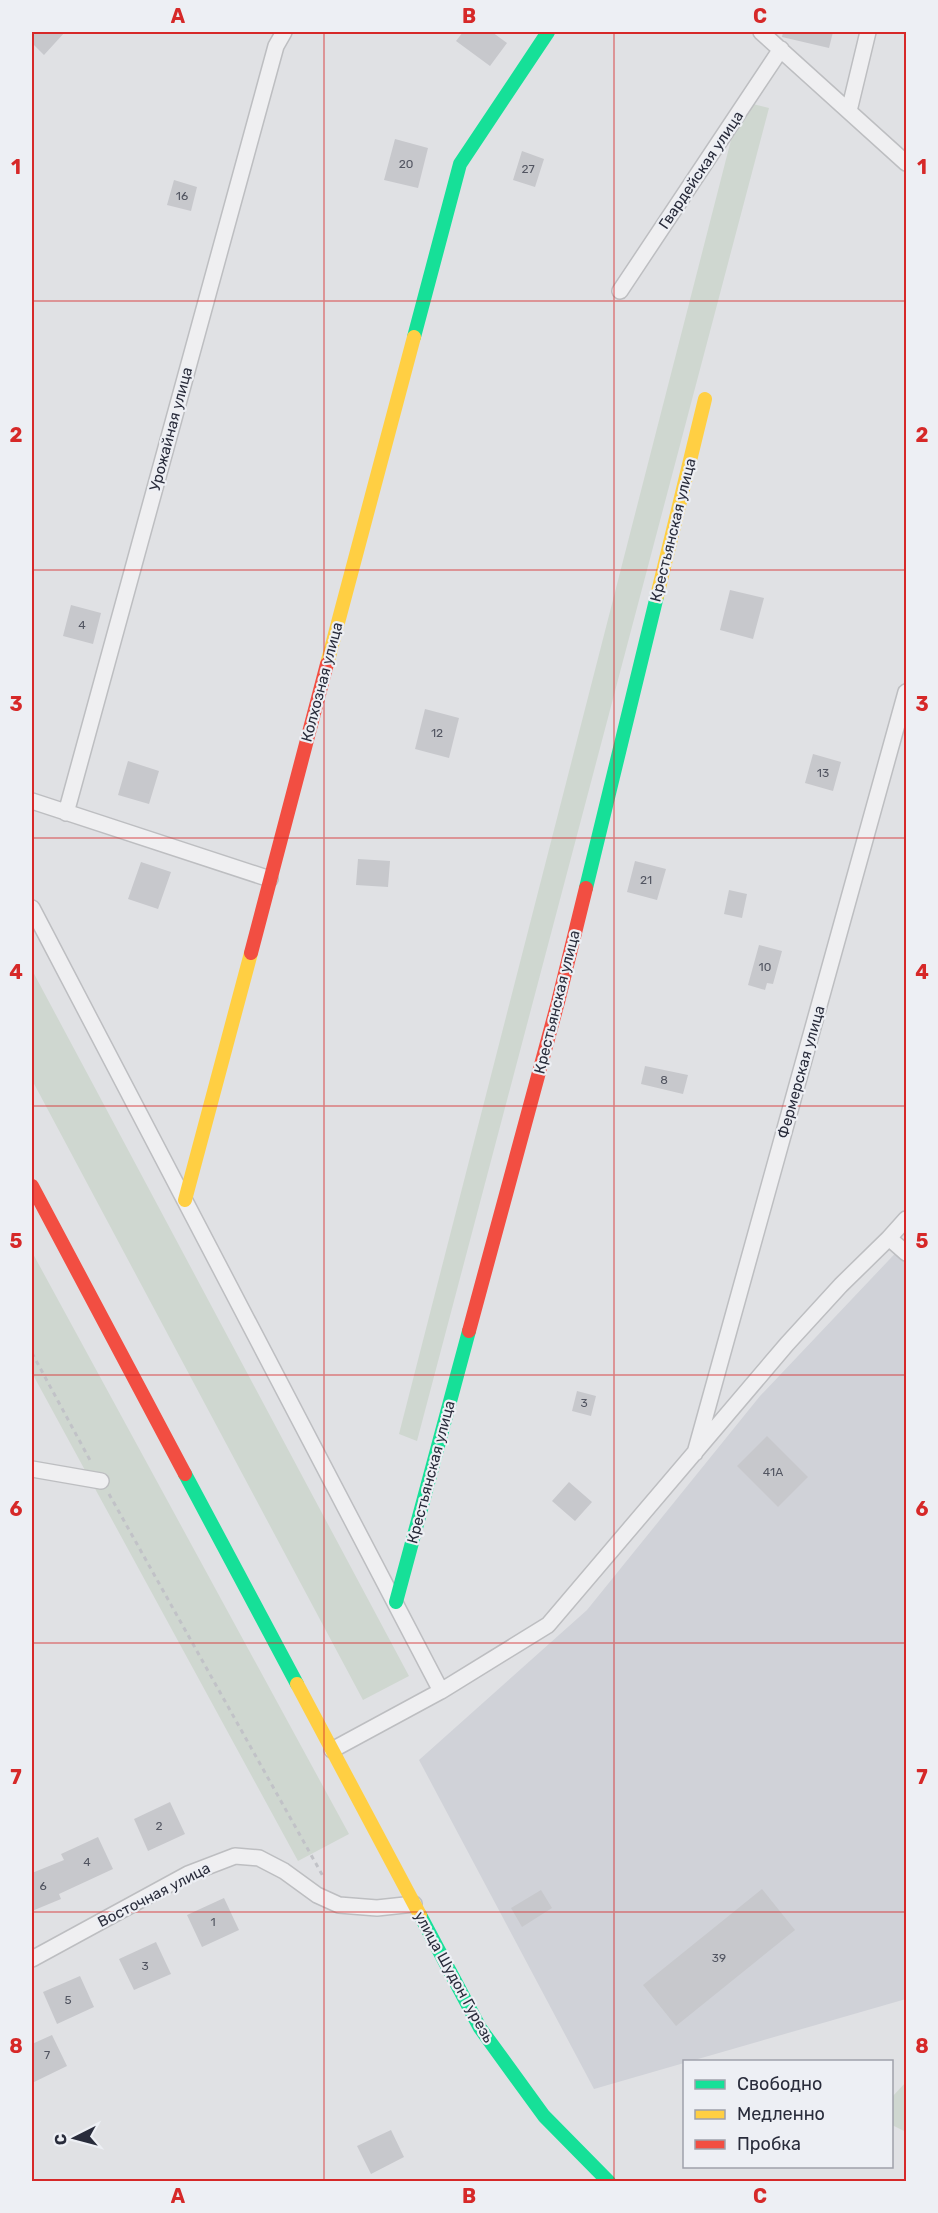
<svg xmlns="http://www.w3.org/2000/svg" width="938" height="2213" viewBox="0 0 938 2213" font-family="Rubik,sans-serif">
<rect width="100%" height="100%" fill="#e0e1e4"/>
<!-- built -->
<path fill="#d0d2d8" d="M906,1242V1999L691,2061L684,2062V2063L594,2089L419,1760L587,1610L760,1396Z"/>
<!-- green -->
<path fill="#cfd7d0" d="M741,101L769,108L417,1441L399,1434Z
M32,970L409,1676L363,1700L32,1080Z
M32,1252L349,1834L298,1861L32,1373Z
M906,2082V2132L892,2125V2097Z"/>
<!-- building -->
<path fill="#c7c8cc" d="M32,32H65L44,55L32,43Z
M463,32H492L507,43L490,66L456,41Z
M783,32H833L829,48L782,37Z
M395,139L428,148L418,188L384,180Z
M522,151L544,159L535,187L513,180Z
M174,180L197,187L191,211L167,205Z
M730,590L764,598L753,639L720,630Z
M71,605L101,613L93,644L63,636Z
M425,709L459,718L449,758L415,749Z
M813,754L841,762L833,791L805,783Z
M128,761L159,771L149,804L118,795Z
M358,859L390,861L388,887L356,885Z
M635,861L666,869L657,900L627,892Z
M141,862L171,872L158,909L128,899Z
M729,890L747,894L742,918L724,914Z
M759,945L782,951L773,984L767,983L765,990L748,985Z
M645,1066L688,1075L683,1094L641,1084Z
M577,1391L596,1396L591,1416L572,1411Z
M767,1436L808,1477L778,1507L737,1466Z
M569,1482L592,1502L575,1521L552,1501Z
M170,1802L185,1834L148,1851L134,1819Z
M98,1837L113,1869L59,1894L61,1899L32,1911V1873L64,1860L61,1854Z
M762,1889L795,1930L676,2026L643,1985Z
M541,1890L552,1908L522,1927L511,1908Z
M224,1898L239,1930L202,1947L187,1915Z
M156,1942L171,1974L134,1990L119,1959Z
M80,1976L94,2007L57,2024L43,1992Z
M52,2035L67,2066L32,2083V2044Z
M391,2130L404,2157L371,2174L357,2146Z"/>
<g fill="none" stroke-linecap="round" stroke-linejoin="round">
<!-- street casing -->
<g stroke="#bdbec1" stroke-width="18">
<path id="street" d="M761,32L906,163
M849,111L868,32
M620,291L781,49
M32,801L270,879
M66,813L276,46L284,32
M32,908L441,1691
M889,1238L906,1219
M695,1453L906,692
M32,1469L101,1481
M332,1750L441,1691L548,1625L787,1344L841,1285L889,1238L906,1253
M32,1959L188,1874L235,1856L259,1858L284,1871L317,1895L339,1905L377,1908L414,1904"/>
</g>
<!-- path -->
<path stroke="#c1c2c7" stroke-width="3" stroke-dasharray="4.5 4.5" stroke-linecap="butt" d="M32,1353L91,1462
M109,1494L324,1878"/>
<!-- street -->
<use href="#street" stroke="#efeff1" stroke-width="15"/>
<!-- fast -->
<path stroke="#16e098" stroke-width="14" d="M414,337L460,164L548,32
M586,888L657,596
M185,1474L297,1684
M396,1602L469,1331
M420,1915L480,2028L544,2116L609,2182"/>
<!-- slow -->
<path stroke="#ffcf43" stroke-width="14" d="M657,596L705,399
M327,664L414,337
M185,1200L251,953
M297,1684L420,1915"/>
<!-- jam -->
<path stroke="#f24e42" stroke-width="14" d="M251,953L327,664
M32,1186L185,1474
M469,1331L558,1002L586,888"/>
</g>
<!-- grid -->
<path fill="none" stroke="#d62828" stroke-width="1.5" stroke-opacity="0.55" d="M324,32V2182M614,32V2182M32,301H906M32,570H906M32,838H906M32,1106H906M32,1375H906M32,1643H906M32,1912H906"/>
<g text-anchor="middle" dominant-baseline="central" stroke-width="4.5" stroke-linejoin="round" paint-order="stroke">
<!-- number labels -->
<g font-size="12" fill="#525561">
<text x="406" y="164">20</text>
<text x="528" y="169">27</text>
<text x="182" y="196">16</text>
<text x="82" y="625">4</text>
<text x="437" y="733">12</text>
<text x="823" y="773">13</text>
<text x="646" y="880">21</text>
<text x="765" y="967">10</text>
<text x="664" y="1080">8</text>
<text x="584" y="1403">3</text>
<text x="773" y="1472">41А</text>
<text x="159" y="1826">2</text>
<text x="87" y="1862">4</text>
<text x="43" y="1886">6</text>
<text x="213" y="1922">1</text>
<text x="719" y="1958">39</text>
<text x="145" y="1966">3</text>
<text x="68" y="2000">5</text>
<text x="47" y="2055">7</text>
</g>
<!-- street labels -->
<g font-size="15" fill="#292c3b" stroke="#edeff4">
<text transform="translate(701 170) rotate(-56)">Гвардейская улица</text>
<text transform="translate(171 429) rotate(-75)">Урожайная улица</text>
<text transform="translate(673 530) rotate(-76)">Крестьянская улица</text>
<text transform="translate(322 682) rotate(-75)">Колхозная улица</text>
<text transform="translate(557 1002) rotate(-76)">Крестьянская улица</text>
<text transform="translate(801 1072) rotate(-74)">Фермерская улица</text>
<text transform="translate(431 1472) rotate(-75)">Крестьянская улица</text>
<text transform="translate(154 1895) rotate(-27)">Восточная улица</text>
<text transform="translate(454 1977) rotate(61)">улица Шудон Гурезь</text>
</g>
</g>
<!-- border -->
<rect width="938" height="2213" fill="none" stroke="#edeff4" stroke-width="66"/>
<!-- legend -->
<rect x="683" y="2060" width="210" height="108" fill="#edeff4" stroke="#9fa1aa" stroke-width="1.5"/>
<rect x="695" y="2080" width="30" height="9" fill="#16e098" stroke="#9fa1aa" stroke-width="1.5"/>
<text x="737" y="2090" font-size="18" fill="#292c3b">Свободно</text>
<rect x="695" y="2110" width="30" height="9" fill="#ffcf43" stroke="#9fa1aa" stroke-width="1.5"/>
<text x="737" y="2120" font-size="18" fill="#292c3b">Медленно</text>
<rect x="695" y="2140" width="30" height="9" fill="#f24e42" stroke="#9fa1aa" stroke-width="1.5"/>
<text x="737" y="2150" font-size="18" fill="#292c3b">Пробка</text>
<!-- north arrow -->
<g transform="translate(75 2138) rotate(264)" stroke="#edeff4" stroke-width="4.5" paint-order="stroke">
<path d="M0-4.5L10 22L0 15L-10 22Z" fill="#292c3b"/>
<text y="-9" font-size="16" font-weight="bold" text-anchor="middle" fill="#292c3b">С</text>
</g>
<rect x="33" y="33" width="872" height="2147" fill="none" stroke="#d62828" stroke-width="2"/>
<g font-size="20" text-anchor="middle" font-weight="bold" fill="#d62828">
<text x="178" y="23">A</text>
<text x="469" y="23">B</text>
<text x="760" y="23">C</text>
<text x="16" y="174">1</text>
<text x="922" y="174">1</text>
<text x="16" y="442">2</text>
<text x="922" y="442">2</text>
<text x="16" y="711">3</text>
<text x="922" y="711">3</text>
<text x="16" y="979">4</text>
<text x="922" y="979">4</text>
<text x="16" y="1248">5</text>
<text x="922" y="1248">5</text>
<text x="16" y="1516">6</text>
<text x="922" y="1516">6</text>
<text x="16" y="1784">7</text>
<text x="922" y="1784">7</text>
<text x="16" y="2053">8</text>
<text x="922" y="2053">8</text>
<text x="178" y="2203">A</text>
<text x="469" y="2203">B</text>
<text x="760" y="2203">C</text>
</g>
</svg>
